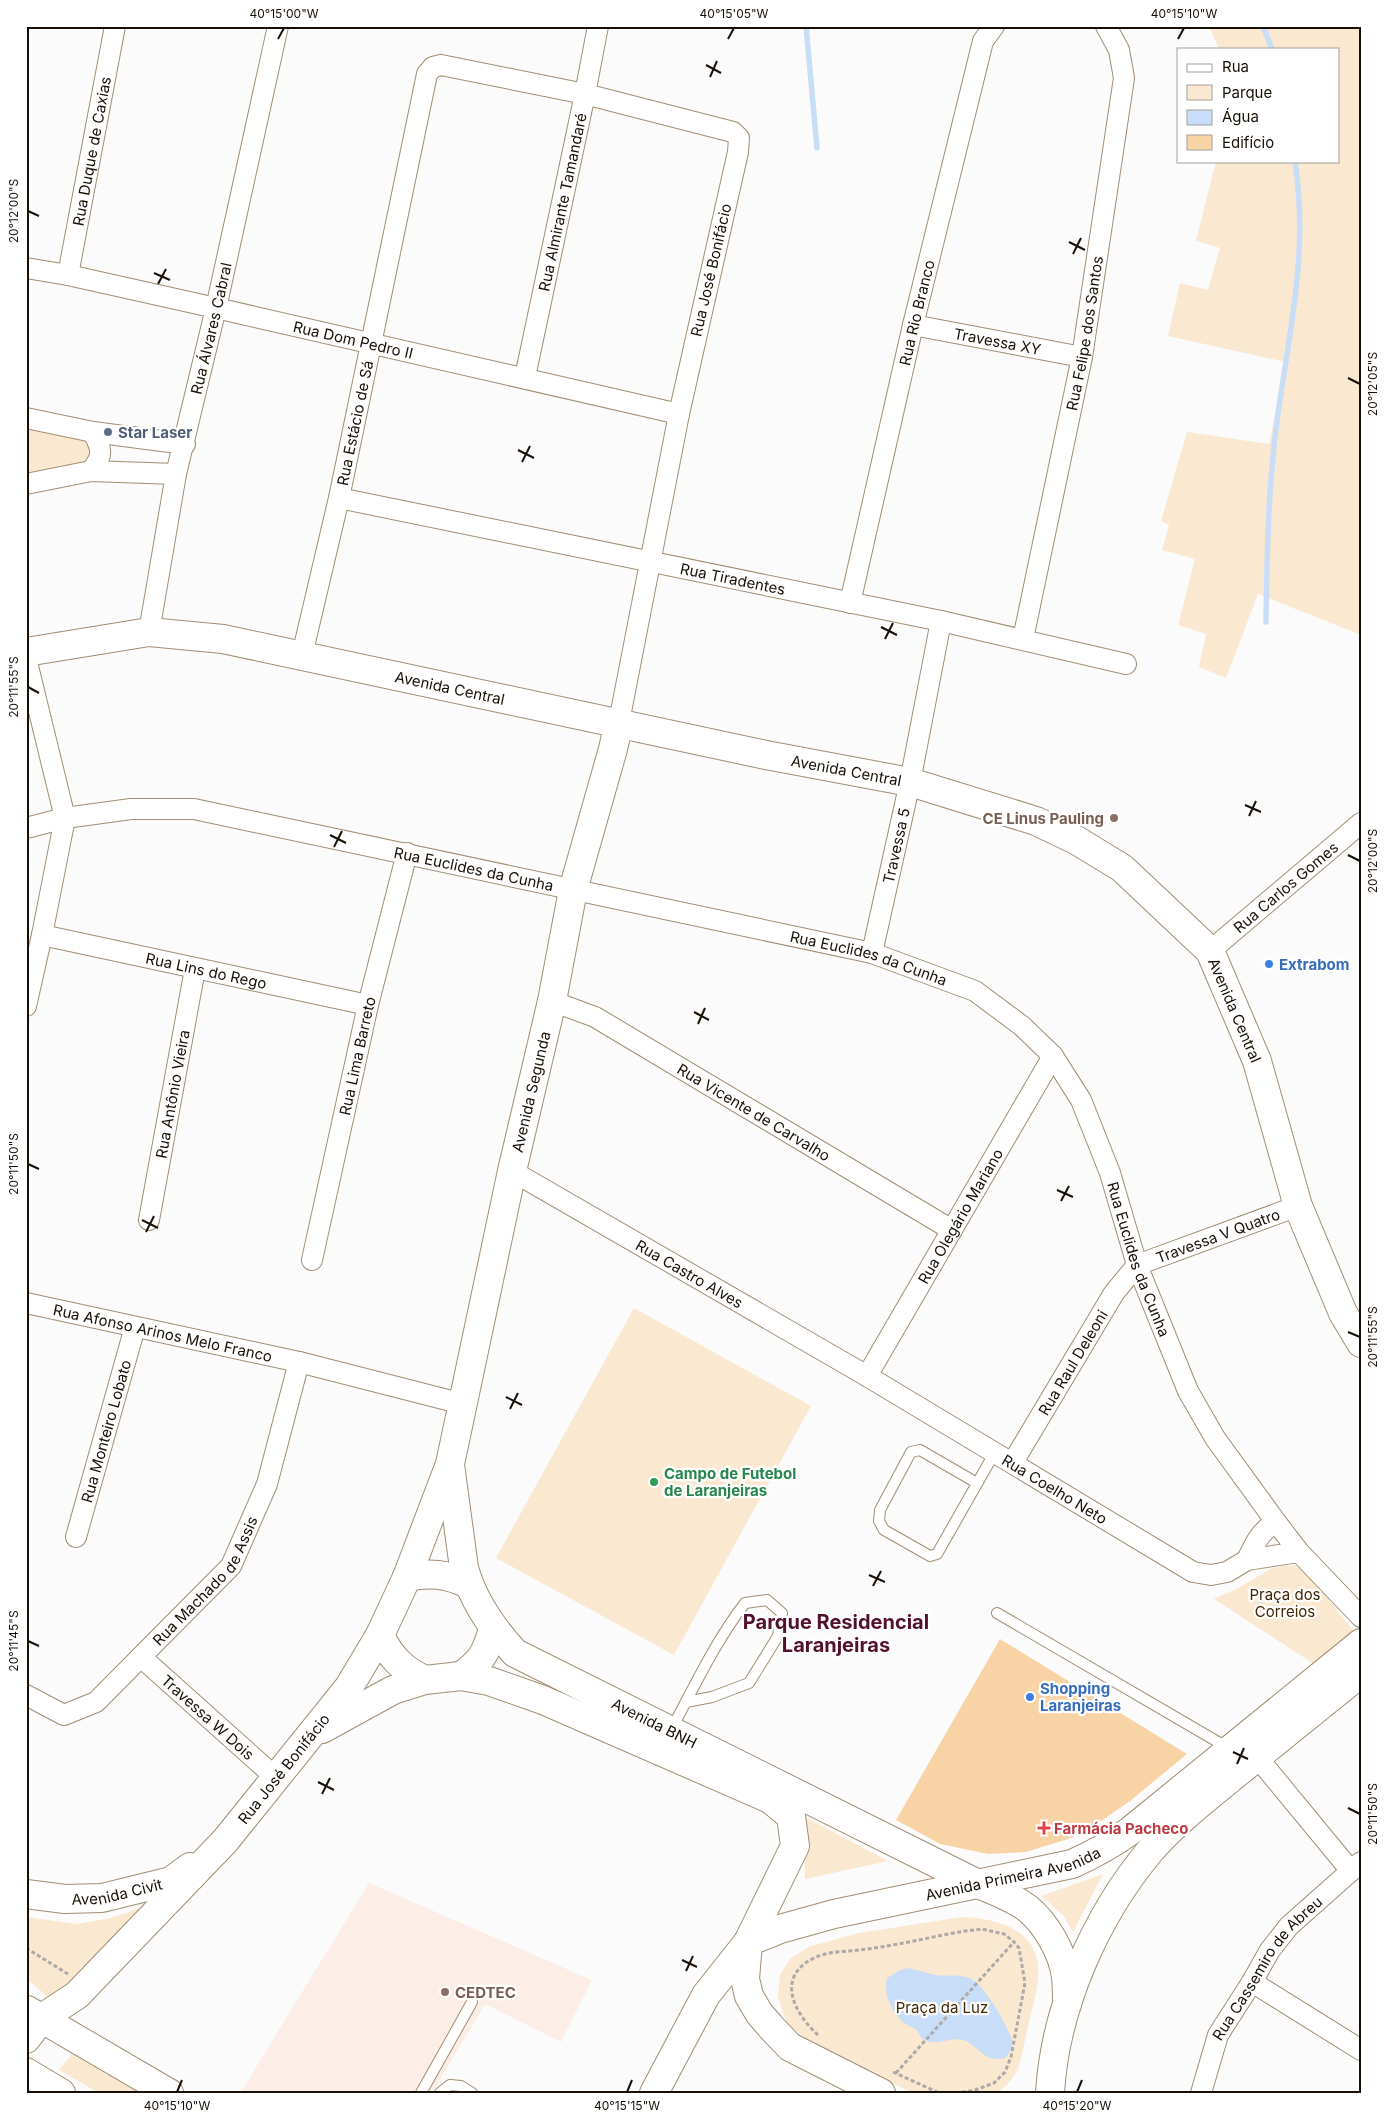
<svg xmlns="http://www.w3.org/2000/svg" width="1387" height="2119" viewBox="0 0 1387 2119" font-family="Inter,sans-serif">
<rect width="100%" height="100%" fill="#fbfbfb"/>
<!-- education -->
<path fill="#fceee7" d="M369,1883L592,1980L561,2042L485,2004L432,2093H247L242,2090Z"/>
<!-- green -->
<path fill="#fae8d1" d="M1209,26H1361V589L1359,596L1361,597V635L1258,594L1226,678L1199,667L1206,634L1178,625L1195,559L1162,550L1169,525L1161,521L1187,432L1269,444L1286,362L1168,336L1180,283L1208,290L1220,248L1196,241L1216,161H1338V49H1219Z
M26,424L88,436L93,450L87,466L26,478Z
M634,1308L811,1406L674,1655L496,1558Z
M1294,1565L1308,1573L1354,1632L1314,1664L1214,1599L1238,1588L1272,1568Z
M803,1816L888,1861L805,1879Z
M1103,1874L1073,1932L1063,1915L1041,1896Z
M143,1907L51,2000L26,1978V1917L77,1924L111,1918Z
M962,1917C994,1918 1035,1928 1038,1966C1040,1986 1032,2007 1028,2026C1021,2055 1023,2075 997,2093H913L815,2045L787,2024L778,1997L780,1975L790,1959L808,1947L859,1933Z
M72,2054L139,2093H99L59,2070Z"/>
<!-- water -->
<path fill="#c8ddf7" d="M909,1968C918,1970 926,1973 935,1975C948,1977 960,1973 973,1980C985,1987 1009,2027 1012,2041C1013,2048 1009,2054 1005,2058C984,2062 983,2051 968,2042C951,2032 927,2055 917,2030C912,2027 906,2025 903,2022C891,2012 883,1992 887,1978L900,1970Z"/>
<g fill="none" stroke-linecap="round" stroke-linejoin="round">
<!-- stream -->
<path stroke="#c8ddf7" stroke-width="5.5" d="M806,26L817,148
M1263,26L1272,49
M1266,622C1267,554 1268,488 1277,421C1289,332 1309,252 1295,161"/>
</g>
<!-- building -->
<path fill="#f7d3a6" d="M1000,1639L1187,1754L1130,1801L1101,1821L1071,1838L1026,1852L988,1854L940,1844L896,1820Z"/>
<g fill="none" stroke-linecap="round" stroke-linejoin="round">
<!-- lane casing -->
<g stroke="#a28d71" stroke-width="12">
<path id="lane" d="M977,1483L920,1450L911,1452L880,1510L879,1521L884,1530L930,1556L937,1554L995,1452
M997,1613L1230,1749
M671,1730C694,1687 715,1642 745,1603L767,1600L782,1613L778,1636L749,1683L712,1697L686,1702
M421,2093L472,2002
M440,2093L450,2085L461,2086L472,2093"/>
</g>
<!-- street casing -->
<g stroke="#a28d71" stroke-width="22">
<g id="street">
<path id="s1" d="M26,268L68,275L216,308L679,414"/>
<path id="s2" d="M68,275L115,26"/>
<path id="s3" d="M913,325L1082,357"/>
<path id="s4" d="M525,377L585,94L598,26"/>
<path d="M26,418L93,432L185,444"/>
<path d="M91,471C104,455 102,450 93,432"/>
<path d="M26,484L91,471L176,474"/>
<path id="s5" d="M339,498L941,621L1126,664"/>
<path id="s6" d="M850,603L913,325L983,41L994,26"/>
<path id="s7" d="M149,632L176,474L216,308L278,26"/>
<path id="s8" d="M1023,639L1082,357L1124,78L1119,50L1106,26"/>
<path id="s9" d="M302,655L339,498L427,74L433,67L441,65L585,94L733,132L739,138L738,152L679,414L619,722"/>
<path d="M26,658L65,818L42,935L26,1006"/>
<path id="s10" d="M26,828L65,818L131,809H194L872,953L975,991L1022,1026L1053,1056L1081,1100L1110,1173L1137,1265L1188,1391L1215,1438L1276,1522L1299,1552L1361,1617"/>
<path id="s11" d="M42,935L368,1005"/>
<path id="s12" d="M1210,951L1361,823"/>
<path id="s13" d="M872,953L910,782L941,621"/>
<path id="s14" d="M552,1001L595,1017L952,1230"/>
<path id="s15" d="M512,1171L867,1376L1193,1572L1211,1575L1227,1572L1247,1560L1299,1552"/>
<path id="s16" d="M149,1220L195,969"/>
<path id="s17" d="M312,1260L368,1005L407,853"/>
<path id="s18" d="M1137,1265L1298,1206"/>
<path id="s19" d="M26,1303L299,1362L463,1404"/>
<path id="s20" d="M867,1376L1053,1056"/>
<path id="s21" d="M1013,1462L1114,1293L1137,1265"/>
<path id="s22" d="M76,1537L135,1327"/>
<path d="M1247,1560C1254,1545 1260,1531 1276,1522"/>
<path id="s23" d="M141,1657L275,1777"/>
<path id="s24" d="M26,1695L64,1715L96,1702L231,1566L267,1484L299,1362"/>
<path d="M1257,1757L1351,1871"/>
<path d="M1252,1982L1361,2050"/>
<path id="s25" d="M1201,2093L1218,2035L1252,1982L1270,1950L1289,1926L1361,1862"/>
</g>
</g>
<!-- secondary casing -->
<g stroke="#a28d71" stroke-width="30">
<g id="secondary">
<path id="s26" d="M26,652L149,632L223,639L766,755L910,782L1036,821L1076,840L1122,868L1210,951L1257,1061L1298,1206L1343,1313L1361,1343"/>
<path id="s27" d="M450,1465L464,1568C473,1601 492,1628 515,1653L978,1884C995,1891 1012,1897 1027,1908C1046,1923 1063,1953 1066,1977C1067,1986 1067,1995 1067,2004"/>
<path d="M407,1577C429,1572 447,1574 468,1584"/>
<path d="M380,1635C390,1657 403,1670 425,1680"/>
<path d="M461,1676C482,1661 486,1653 493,1629"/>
<path d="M322,1729L393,1690L425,1680L461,1676L489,1681L543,1700L770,1799L791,1816L795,1846L748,1942L706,1995L654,2093"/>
<path id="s28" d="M26,1894L65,1899L102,1898L171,1881L190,1867"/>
<path id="s29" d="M748,1942L780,1929L834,1914L1072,1864C1092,1855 1111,1845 1130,1831L1361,1643"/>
<path d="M748,1942L745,1979L749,1996L759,2013L770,2026L790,2047L881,2093"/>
<path d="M27,2010L169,2093"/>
<path id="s30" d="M26,2039L42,2018L77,1995L225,1841L349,1687L380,1635L407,1577L450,1464L512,1171L552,1001L573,890L613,749L619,722"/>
<path d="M26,2072L61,2093"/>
<path d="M1050,2093C1055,2008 1095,1917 1150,1851C1173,1824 1203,1801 1231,1778C1274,1743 1317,1708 1361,1673"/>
</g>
</g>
<!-- path -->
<path stroke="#aca9a6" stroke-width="3" stroke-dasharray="4 2.5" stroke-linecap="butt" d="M26,1948L68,1974
M818,2035C794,2013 775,1977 814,1958C828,1951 844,1952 859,1950C895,1946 930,1937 965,1931L982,1929L995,1932L1004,1934L1014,1942L1019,1948L1025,1983L1011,2057L1005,2072L994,2083L975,2090L958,2093
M893,2072L937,2092L957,2093
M896,2073L1014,1942"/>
<!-- lane -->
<use href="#lane" stroke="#fff" stroke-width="10"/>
<!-- street -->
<use href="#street" stroke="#fff" stroke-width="20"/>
<!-- secondary -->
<use href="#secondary" stroke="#fff" stroke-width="28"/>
</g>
<!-- ticks -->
<path fill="none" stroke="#181006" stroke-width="2" d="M278,39L284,28M728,39L734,28M1178,39L1184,28M706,65L721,73M710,77L717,61M28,211L39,216M1069,242L1085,250M1073,254L1081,238M154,273L170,280M158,284L166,269M1348,378L1360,384M518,450L534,458M522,462L530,446M881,627L897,635M885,639L893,623M28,687L39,693M1245,805L1261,812M1249,816L1256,801M330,835L346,843M334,847L342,831M1348,855L1360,861M694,1012L709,1020M698,1024L705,1008M28,1164L39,1169M1057,1190L1073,1197M1061,1201L1069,1186M142,1220L158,1228M146,1232L154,1216M1348,1332L1360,1337M506,1397L522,1405M510,1409L518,1393M869,1575L885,1582M873,1586L881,1571M28,1641L39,1646M1233,1752L1248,1759M1237,1764L1244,1748M318,1782L334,1790M322,1794L330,1778M1348,1808L1360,1814M682,1960L697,1967M686,1971L693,1956M177,2092L182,2080M627,2092L632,2080M1077,2092L1082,2080"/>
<!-- markers -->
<circle fill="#5c6f8a" stroke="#fff" stroke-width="2" cx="108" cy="432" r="5"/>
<g fill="#8d6e63" stroke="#fff" stroke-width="2">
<circle cx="1114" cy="818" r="5"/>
<circle cx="445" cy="1992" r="5"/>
</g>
<g fill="#3f7fe0" stroke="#fff" stroke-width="2">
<circle cx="1269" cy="964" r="5"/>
<circle cx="1030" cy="1697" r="5"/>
</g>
<circle fill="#2e9e5b" stroke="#fff" stroke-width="2" cx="654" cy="1482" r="5"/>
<path fill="#e0444e" stroke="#fff" stroke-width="2" d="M1041.5 1820.5h5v5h5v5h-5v5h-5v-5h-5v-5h5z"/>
<g text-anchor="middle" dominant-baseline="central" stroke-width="4.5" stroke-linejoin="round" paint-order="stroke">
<!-- street labels -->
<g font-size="15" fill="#181006" stroke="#fff">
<text stroke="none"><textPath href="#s2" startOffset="126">Rua Duque de Caxias</textPath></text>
<text stroke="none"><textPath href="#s4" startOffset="179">Rua Almirante Tamandaré</textPath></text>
<text transform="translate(711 270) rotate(-77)">Rua José Bonifácio</text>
<text stroke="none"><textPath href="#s6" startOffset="298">Rua Rio Branco</textPath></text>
<text stroke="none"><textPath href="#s7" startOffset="310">Rua Álvares Cabral</textPath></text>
<text stroke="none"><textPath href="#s8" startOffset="312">Rua Felipe dos Santos</textPath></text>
<text stroke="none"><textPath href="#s1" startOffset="335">Rua Dom Pedro II</textPath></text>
<text stroke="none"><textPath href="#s3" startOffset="86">Travessa XY</textPath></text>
<text stroke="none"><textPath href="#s9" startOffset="238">Rua Estácio de Sá</textPath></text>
<text stroke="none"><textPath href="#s5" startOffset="402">Rua Tiradentes</textPath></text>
<text stroke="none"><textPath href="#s26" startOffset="431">Avenida Central</textPath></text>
<text stroke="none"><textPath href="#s26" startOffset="836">Avenida Central</textPath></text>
<text stroke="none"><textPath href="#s13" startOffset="110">Travessa 5</textPath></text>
<text stroke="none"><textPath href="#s10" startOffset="456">Rua Euclides da Cunha</textPath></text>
<text stroke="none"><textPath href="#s12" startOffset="99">Rua Carlos Gomes</textPath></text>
<text stroke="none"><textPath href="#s10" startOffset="861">Rua Euclides da Cunha</textPath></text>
<text stroke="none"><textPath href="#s11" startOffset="168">Rua Lins do Rego</textPath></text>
<text stroke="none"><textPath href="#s26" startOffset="1316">Avenida Central</textPath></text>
<text stroke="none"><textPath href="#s17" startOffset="209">Rua Lima Barreto</textPath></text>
<text stroke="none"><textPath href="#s30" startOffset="1106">Avenida Segunda</textPath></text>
<text stroke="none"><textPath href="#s16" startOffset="128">Rua Antônio Vieira</textPath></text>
<text stroke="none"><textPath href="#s14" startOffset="231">Rua Vicente de Carvalho</textPath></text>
<text stroke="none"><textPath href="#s20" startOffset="185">Rua Olegário Mariano</textPath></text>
<text stroke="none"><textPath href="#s18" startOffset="86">Travessa V Quatro</textPath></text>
<text stroke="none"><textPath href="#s10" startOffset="1296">Rua Euclides da Cunha</textPath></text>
<text stroke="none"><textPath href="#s15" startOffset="205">Rua Castro Alves</textPath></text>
<text stroke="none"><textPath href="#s19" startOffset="140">Rua Afonso Arinos Melo Franco</textPath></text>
<text stroke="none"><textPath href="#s21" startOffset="116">Rua Raul Deleoni</textPath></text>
<text stroke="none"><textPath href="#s22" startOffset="110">Rua Monteiro Lobato</textPath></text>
<text stroke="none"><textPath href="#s15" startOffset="629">Rua Coelho Neto</textPath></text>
<text stroke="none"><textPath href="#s24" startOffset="242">Rua Machado de Assis</textPath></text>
<text stroke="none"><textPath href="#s23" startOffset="90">Travessa W Dois</textPath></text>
<text stroke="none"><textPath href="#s27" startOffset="360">Avenida BNH</textPath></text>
<text stroke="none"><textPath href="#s30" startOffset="375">Rua José Bonifácio</textPath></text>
<text stroke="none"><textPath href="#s29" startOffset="274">Avenida Primeira Avenida</textPath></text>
<text stroke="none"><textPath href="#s28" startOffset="92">Avenida Civit</textPath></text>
<text stroke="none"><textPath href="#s25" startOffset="144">Rua Cassemiro de Abreu</textPath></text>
</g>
<!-- service labels -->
<g font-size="15" font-weight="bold" fill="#4e5e75" stroke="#fff" text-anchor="start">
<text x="118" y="432">Star Laser</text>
</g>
<!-- education labels -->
<g font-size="15" font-weight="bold" fill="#785e54" stroke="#fff" text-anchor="end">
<text x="1104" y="818">CE Linus Pauling</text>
<text x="455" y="1992" text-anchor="start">CEDTEC</text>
</g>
<!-- shop labels -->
<g font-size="15" font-weight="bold" fill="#366cbe" stroke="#fff" text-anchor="start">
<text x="1279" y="964">Extrabom</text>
<text x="1040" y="1688">Shopping<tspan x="1040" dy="17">Laranjeiras</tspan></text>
</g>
<!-- leisure labels -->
<g font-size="15" font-weight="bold" fill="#27864d" stroke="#fff" text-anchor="start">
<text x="664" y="1473">Campo de Futebol<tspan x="664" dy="17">de Laranjeiras</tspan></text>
</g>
<!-- park labels -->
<g font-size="15" fill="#3f2702" stroke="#fff">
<text x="1285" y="1594">Praça dos<tspan x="1285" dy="17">Correios</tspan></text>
<text x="942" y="2007">Praça da Luz</text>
</g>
<!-- health labels -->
<g font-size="15" font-weight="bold" fill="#be3a42" stroke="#fff" text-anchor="start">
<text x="1054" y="1828">Farmácia Pacheco</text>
</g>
<!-- district labels -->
<g font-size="20" font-weight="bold" fill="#52102d" stroke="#fff">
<text x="836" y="1622">Parque Residencial<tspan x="836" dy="23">Laranjeiras</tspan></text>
</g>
</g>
<!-- border -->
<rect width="1387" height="2119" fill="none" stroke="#ffffff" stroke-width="55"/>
<!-- legend -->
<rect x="1177" y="48" width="162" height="115" fill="#ffffff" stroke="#a39f9b"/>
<rect x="1187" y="64" width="25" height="8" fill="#ffffff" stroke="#a39f9b"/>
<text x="1222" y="72" font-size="15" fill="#181006">Rua</text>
<rect x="1187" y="85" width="25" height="15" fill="#fae8d1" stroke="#a39f9b"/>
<text x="1222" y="98" font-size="15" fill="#181006">Parque</text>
<rect x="1187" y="110" width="25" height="15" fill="#c8ddf7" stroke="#a39f9b"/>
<text x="1222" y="122" font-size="15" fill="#181006">Água</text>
<rect x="1187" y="135" width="25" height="15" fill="#f7d3a6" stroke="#a39f9b"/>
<text x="1222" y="148" font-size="15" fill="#181006">Edifício</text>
<rect x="28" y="28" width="1332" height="2064" fill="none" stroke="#181006" stroke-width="2"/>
<g font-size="12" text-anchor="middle" fill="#181006">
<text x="284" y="18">40°15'00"W</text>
<text x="734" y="18">40°15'05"W</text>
<text x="1184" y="18">40°15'10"W</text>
<text transform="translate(14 211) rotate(-90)" y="4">20°12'00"S</text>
<text transform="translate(1373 384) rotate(-90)" y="4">20°12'05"S</text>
<text transform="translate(14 687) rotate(-90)" y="4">20°11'55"S</text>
<text transform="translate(1373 861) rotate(-90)" y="4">20°12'00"S</text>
<text transform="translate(14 1164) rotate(-90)" y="4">20°11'50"S</text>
<text transform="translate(1373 1337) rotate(-90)" y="4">20°11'55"S</text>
<text transform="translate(14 1641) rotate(-90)" y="4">20°11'45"S</text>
<text transform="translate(1373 1814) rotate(-90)" y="4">20°11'50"S</text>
<text x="177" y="2110">40°15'10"W</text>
<text x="627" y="2110">40°15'15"W</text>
<text x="1077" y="2110">40°15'20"W</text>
</g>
</svg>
